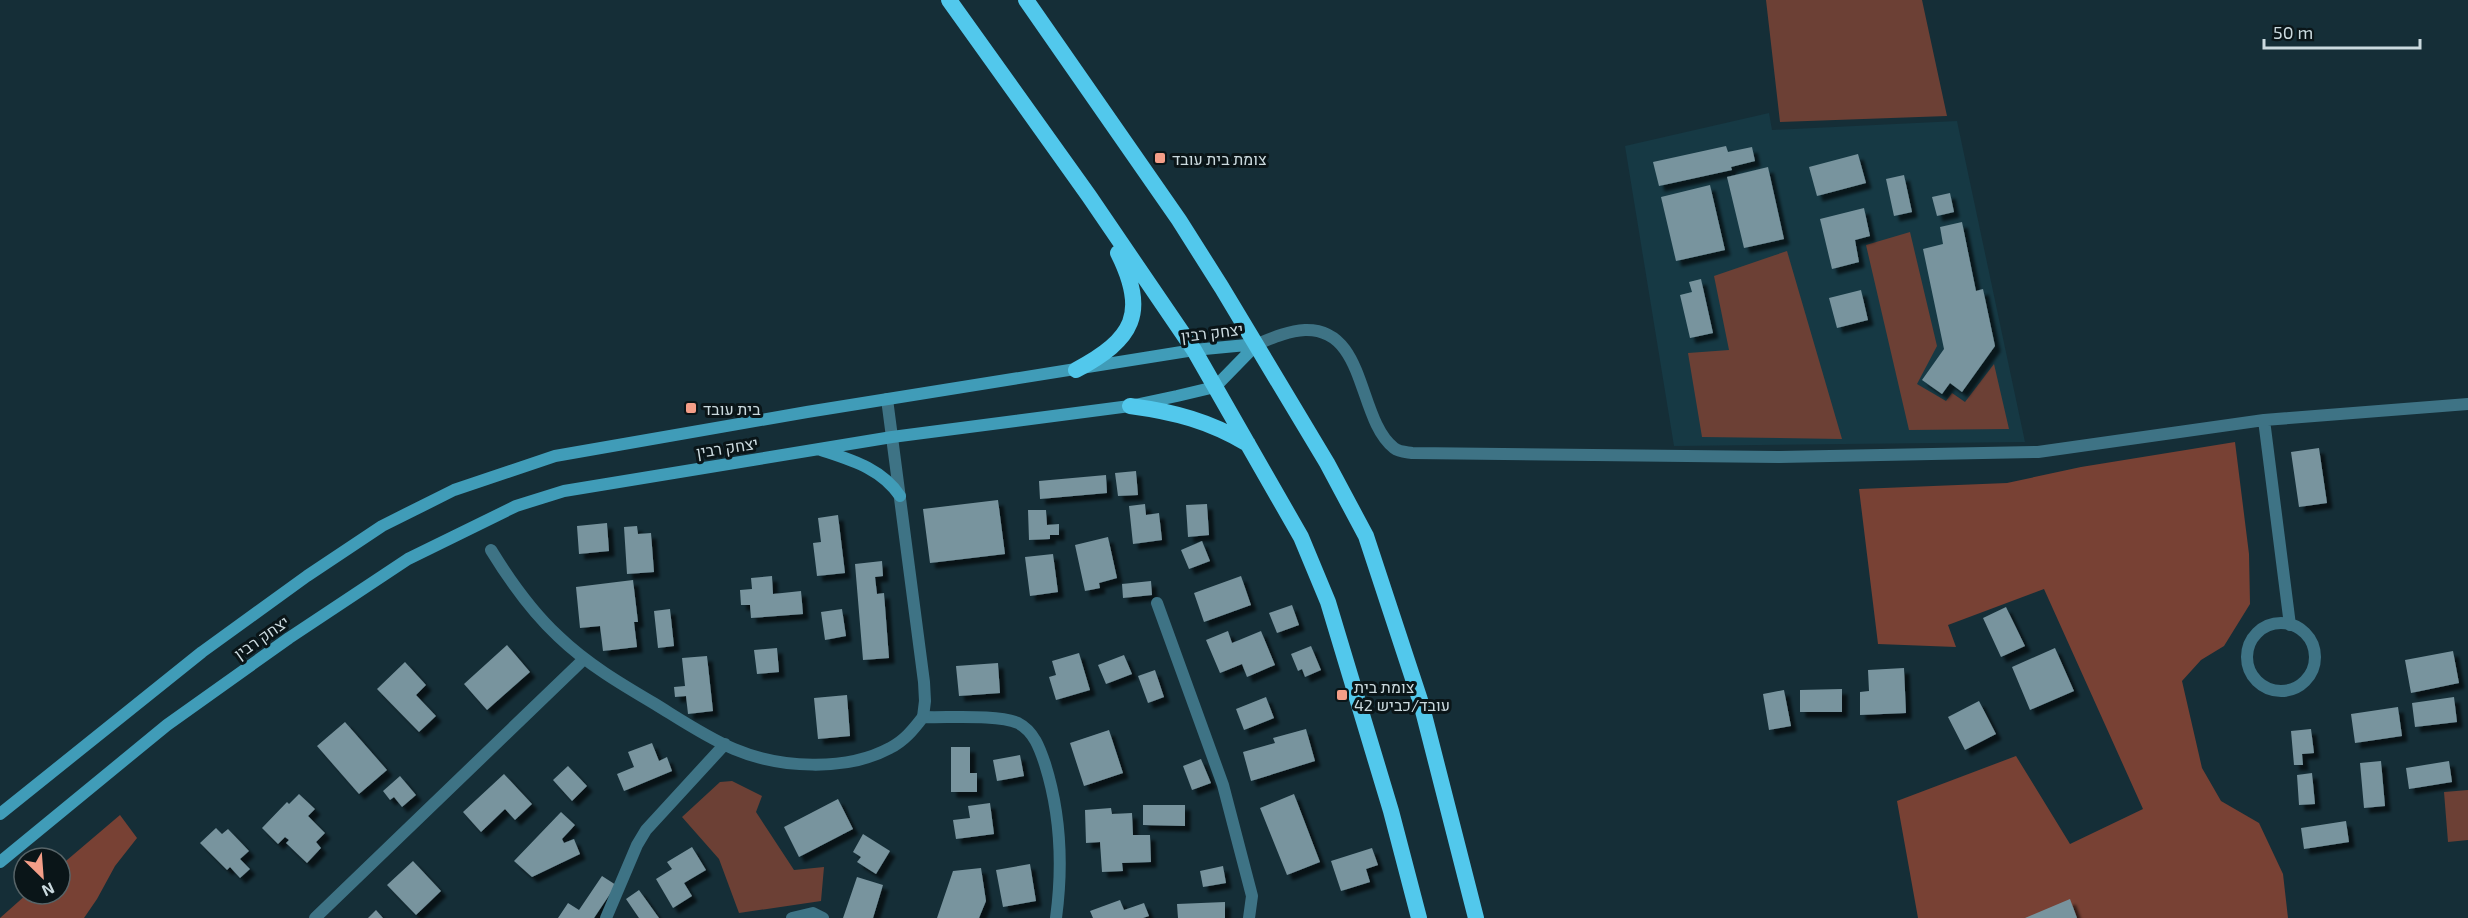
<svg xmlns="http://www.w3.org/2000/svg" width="2468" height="918" viewBox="0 0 2468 918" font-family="'Exo 2',Heebo,sans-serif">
<defs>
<filter id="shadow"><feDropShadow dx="5.5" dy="5.5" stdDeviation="1.5" flood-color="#0009"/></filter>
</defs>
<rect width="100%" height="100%" fill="#152e37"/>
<!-- built -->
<path fill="#163944" d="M1769,113L1772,130L1957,121L2025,442L1674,446L1625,146Z"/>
<!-- green -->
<path fill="#6c4035" d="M1766,0H1922L1947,116L1780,122Z
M1910,232L1937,346L1917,384L1946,401L1952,393L1965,402L1994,364L2009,429L1909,430L1866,245Z
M1787,251L1842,439L1702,437L1688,353L1729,350L1714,276Z
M732,781L762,796L756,812L794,870L824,867L821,901L739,913L719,859L682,817L720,782Z
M2468,790V840L2448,842L2444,792Z"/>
<!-- forest -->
<path fill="#784134" d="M2235,442L2249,554L2250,604L2224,646L2201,660L2182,681L2202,768L2221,801L2259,823L2283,874L2288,918H1918L1897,801L2016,756L2070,844L2143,809L2044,589L1948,625L1956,647L1878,644L1859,489L2007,483L2081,467Z
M120,815L137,838L115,866L97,899L84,918H0L27,894H60V866Z"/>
<!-- building -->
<path fill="#78949e" filter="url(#shadow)" d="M1726,146L1728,152L1752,147L1755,161L1731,167L1732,170L1659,186L1653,162Z
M1858,154L1866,183L1817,196L1809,167Z
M1768,167L1784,239L1744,248L1727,177Z
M1904,175L1912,212L1894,216L1886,179Z
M1710,185L1725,250L1676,261L1661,197Z
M1950,193L1954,212L1937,216L1932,197Z
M1864,208L1870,236L1855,240L1859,262L1832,269L1820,219Z
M1962,222L1976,291L1983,289L1995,346L1962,392L1950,383L1942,394L1922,380L1944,349L1923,249L1943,244L1940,227Z
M1701,279L1713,333L1690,338L1680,295L1692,292L1689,282Z
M1861,290L1868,320L1837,328L1829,298Z
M2319,448L2327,503L2299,507L2291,452Z
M1136,471L1138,495L1118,496L1115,473Z
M1106,475L1107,493L1040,499L1039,481Z
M998,500L1005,554L930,563L923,509Z
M1145,504L1146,515L1159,513L1162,540L1133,544L1129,506Z
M1207,504L1209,535L1188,537L1186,505Z
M1028,510H1046L1047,525L1059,524V535H1050V539L1029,540Z
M838,515L845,573L817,576L813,543L821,542L818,518Z
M607,523L609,551L579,554L577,526Z
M637,526L638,534L651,533L654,572L627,574L624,527Z
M1108,537L1117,578L1099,583L1100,588L1085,591L1075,545Z
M1202,541L1210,561L1189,569L1181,550Z
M1053,554L1058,592L1030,596L1025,557Z
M882,561L883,576L875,577L877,594L884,593L889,658L863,660L855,564Z
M772,576L773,594L801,591L803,614L751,618L750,605H741L740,590L752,589L751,578Z
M1241,576L1251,605L1204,622L1194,593Z
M633,580L638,622H634L637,647L603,651L600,626L580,628L576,587Z
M1151,581L1152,595L1123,598L1122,584Z
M1292,605L1299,625L1277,633L1269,613Z
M2006,607L2025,646L2001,657L1983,618Z
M670,609L674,646L658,648L654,611Z
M842,609L846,636L825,640L821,612Z
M1228,631L1232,643L1261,631L1275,665L1247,677L1242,664L1220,673L1206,640Z
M507,645L530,672L487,710L464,684Z
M1311,646L1321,670L1305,677L1302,669L1298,671L1291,654Z
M777,648L779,672L757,674L754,650Z
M2055,648L2074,691L2030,710L2012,667Z
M2453,651L2459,683L2411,693L2405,660Z
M1079,653L1090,690L1056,700L1049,677L1056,675L1052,661Z
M1124,655L1132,674L1106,684L1098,665Z
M707,656L713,711L688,714L686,696L675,697L674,687L685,686L682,658Z
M405,662L426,685L416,695L436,716L419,732L377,689Z
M998,663L1000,693L959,696L956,666Z
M1904,668L1906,713L1860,715V692L1869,691L1868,670Z
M1155,670L1164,697L1148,703L1138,676Z
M1842,689V712H1800V690Z
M1784,690L1791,726L1769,730L1763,694Z
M847,695L850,736L818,739L814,698Z
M1266,697L1274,718L1244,730L1236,709Z
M2454,697L2457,722L2415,727L2412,703Z
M1979,701L1996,734L1965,750L1948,717Z
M2398,707L2402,736L2355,743L2351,714Z
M345,722L387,770L359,794L317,746Z
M1306,729L1315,761L1251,781L1243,752L1275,743L1273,738Z
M2311,729L2314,753L2302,754L2303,765H2294L2291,731Z
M1109,730L1123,773L1084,786L1070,743Z
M652,743L659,761L667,757L672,771L624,791L617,774L634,767L628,752Z
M951,747H970V773H977V792H951Z
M1020,755L1024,776L997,781L993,760Z
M1201,759L1211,783L1192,790L1183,766Z
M2381,761L2385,806L2364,808L2360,763Z
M2449,761L2452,782L2409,789L2406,768Z
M568,766L587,786L572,801L553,780Z
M2312,773L2315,804L2299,805L2297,775Z
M504,774L532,804L515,820L505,809L481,832L463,812Z
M400,776L416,795L402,807L394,797L390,800L383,791Z
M299,794L315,809L308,816L325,833L316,842L321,848L307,863L286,843L289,840L285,837L278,844L262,828L287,802L289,804Z
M1294,794L1320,862L1287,875L1260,808Z
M838,799L853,829L799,857L784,827Z
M990,803L994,834L956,839L953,820L970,818L968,806Z
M1143,805H1185V826L1143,825Z
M1111,808L1112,814L1132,813L1133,835H1150L1151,862L1122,863L1123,871L1102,872L1100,842L1086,843L1085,810Z
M561,812L575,825L562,839L564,843L574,839L580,854L532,877L514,861Z
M2346,821L2349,842L2304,849L2301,828Z
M216,828L222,834L228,829L249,851L240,859L250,869L240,878L230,867L227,870L200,843Z
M863,834L890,851L876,874L857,862L861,857L853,852Z
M692,847L706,870L684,883L692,896L673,908L656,879L672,869L667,862Z
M1372,848L1378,865L1366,869L1370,882L1341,891L1331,861Z
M413,861L441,891L416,915L387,885Z
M1030,864L1036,901L1003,907L996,870Z
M1223,866L1226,883L1203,887L1200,871Z
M981,868L986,901L979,918H937L953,871Z
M602,876L616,885L594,918H558L568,903L579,910Z
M857,877L883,885L873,918H843Z
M639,890L659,918H639L626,899Z
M2070,899L2077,918H2025Z
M1120,900L1124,910L1144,903L1149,916L1143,918H1093L1090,911Z
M1225,902V918H1178L1177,904Z
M376,910L383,918H368Z"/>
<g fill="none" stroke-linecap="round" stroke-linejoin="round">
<!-- minor -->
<path stroke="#3e7385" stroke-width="12" d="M1257,344C1272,338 1288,331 1305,330C1367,328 1357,419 1394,448C1399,452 1406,452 1412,453L1779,457L2038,452L2264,420L2468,404
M2264,420L2290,625
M491,550C510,581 531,611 558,636C587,664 621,684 655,704C681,720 706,737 734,749C779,768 846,772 890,748C904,741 913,730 923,717C947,718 997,714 1018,723C1034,731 1040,749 1045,764C1061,815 1063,866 1056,918
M1157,603L1223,785L1252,896L1249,918
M2247 657a34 34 0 1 1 68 0a34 34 0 1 1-68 0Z
M315,918L584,659
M606,918L637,845L646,830L725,744
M792,918L813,913L823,918"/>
<!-- tertiary -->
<path stroke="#3e7385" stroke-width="12" d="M887,399L924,682L925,701L923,717"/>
<!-- secondary -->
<path stroke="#409cb8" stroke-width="12" d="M821,450C851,460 881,468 900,496
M0,814L202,652L307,576L382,526L454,490L555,456L807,412L1194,350L1257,344
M0,862L167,725L289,638L408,559L516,506L564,491L892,437L1130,406L1177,396L1215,387L1257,344"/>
<!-- trunk -->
<path stroke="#52c8ec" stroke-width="16" d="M949,0L1089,196L1194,350L1301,537L1328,602L1391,811L1419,918
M1026,0L1179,220L1222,288L1327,463L1366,536L1421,703L1476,918
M1076,370C1134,339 1148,313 1118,253
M1130,406C1175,412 1209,421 1248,444"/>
</g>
<!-- markers -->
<g fill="#f49e88" stroke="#0a1518" stroke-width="2">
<rect x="1154" y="152" width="12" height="12" rx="3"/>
<rect x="685" y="402" width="12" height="12" rx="3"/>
<rect x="1336" y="689" width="12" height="12" rx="3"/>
</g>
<g text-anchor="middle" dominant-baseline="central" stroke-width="6" stroke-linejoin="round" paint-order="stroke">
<!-- poi labels -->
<g font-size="16" fill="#cbdadf" stroke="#0a1518" text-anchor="start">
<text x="1172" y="158">צומת בית עובד</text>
<text x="703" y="408">בית עובד</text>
<text x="1354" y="686">צומת בית<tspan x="1354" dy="18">עובד/כביש 42</tspan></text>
</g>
<!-- street labels -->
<g font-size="16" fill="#cbdadf" stroke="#0a1518">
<text transform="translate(1212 332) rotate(-7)">יצחק רבין</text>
<text transform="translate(727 447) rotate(-9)">יצחק רבין</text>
<text transform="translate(261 637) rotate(-35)">יצחק רבין</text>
</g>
</g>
<!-- north arrow -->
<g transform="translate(42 876) rotate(155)"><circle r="28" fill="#0a1518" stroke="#576468" stroke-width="1.5"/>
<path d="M0-4.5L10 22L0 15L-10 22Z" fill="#f49e88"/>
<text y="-9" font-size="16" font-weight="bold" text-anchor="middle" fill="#cbdadf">N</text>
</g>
<!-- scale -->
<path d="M2264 39v9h156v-9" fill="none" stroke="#cbdadf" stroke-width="3"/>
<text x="2273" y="39" font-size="18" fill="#cbdadf" stroke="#0a1518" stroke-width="4.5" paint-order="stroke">50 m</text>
</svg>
